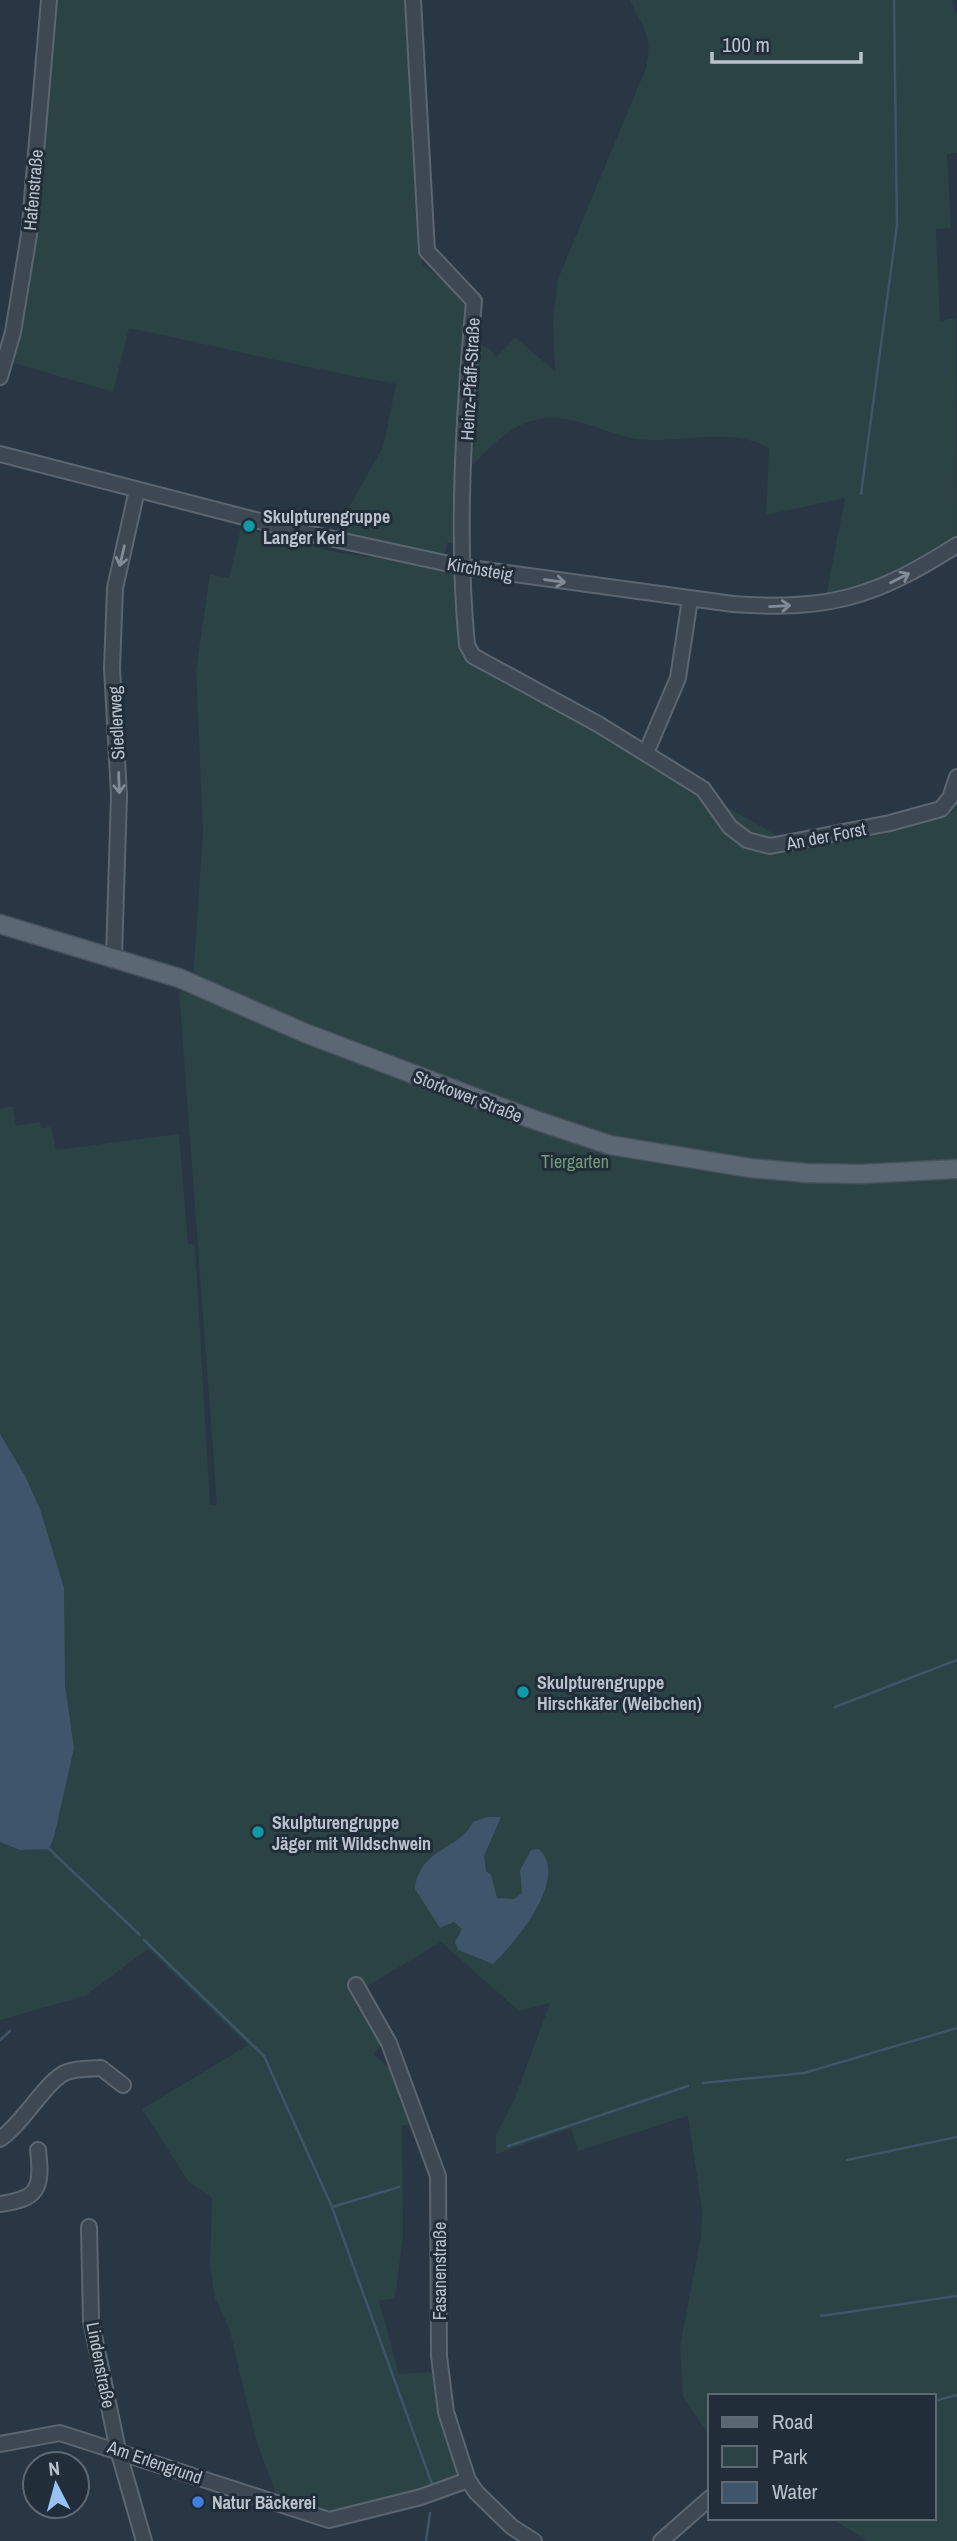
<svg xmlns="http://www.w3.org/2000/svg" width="957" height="2541" viewBox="0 0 957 2541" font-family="'Archivo Narrow',sans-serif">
<rect width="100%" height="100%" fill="#293643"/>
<!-- green -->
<path fill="#2b4344" d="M53,0H421L422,21L411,22L422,264L470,303L456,544L447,543L444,559L334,534L383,447L396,384C307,368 219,347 129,328L113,392L11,362Z
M630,0H952L957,15V153L947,154L951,228L936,229L940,321L956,318L957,540L890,579L825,601L845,498L766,515L769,448C733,428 688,441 648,440C607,438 570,407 528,422C504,431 487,451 469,468L474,342L490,349L496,357L515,337L555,371L553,318L558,279L646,68C654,34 642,29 630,0Z
M241,527L331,551L397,561L458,575L461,652L522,687L567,707L651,765L796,846L953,812L957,802V2541H868L830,2518H934V2396H710V2436L683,2397L680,2346L701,2237L702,2211L688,2116L578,2151L571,2128L496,2154V2135L514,2100L550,2003L519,2011L441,1942L361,1990L387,2038L374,2054L386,2066L395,2069L416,2123L402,2126L403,2236L395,2298L379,2301L399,2374L432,2372L439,2419L456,2464V2475L446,2484L332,2515L278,2499L257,2443L229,2328L215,2298L210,2265L212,2198L188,2181L142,2109L248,2045L148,1949L85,1996L0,2020V1109L13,1106L16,1126L40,1122L41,1128L51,1127L56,1150L179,1134L188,1243L195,1245L210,1505H217L179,991L188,994L194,966L203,832L196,670L210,574L229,578Z"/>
<!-- water -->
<path fill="#3f556b" d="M0,1434L25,1476L40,1509L64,1588L65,1686L74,1748L54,1837L49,1849L20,1850L0,1842Z
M487,1817H501L484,1856L486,1871L491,1875L497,1898L514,1899L522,1893L520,1870L531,1850L539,1849C570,1877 516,1942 493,1964L458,1950L455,1942L462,1929L454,1922L440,1928L415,1889C420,1847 459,1851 473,1822Z"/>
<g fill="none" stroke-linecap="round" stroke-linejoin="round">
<!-- stream -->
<path stroke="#3f556b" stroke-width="2.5" d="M861,494L897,225L894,0
M835,1707L957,1660
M48,1848L140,1935
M144,1940L264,2056L332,2207L432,2484
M0,2040L10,2031
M703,2083L804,2073L957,2028
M508,2146L688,2086
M847,2160L957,2137
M332,2207L399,2187
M821,2316L957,2296
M934,2401L957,2395
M426,2541L430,2513"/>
<!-- minor casing -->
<g stroke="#5b6670" stroke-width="18">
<path id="minor" d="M413,0L427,251L474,301C464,414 456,532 467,645L473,656L598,724L703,789L730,827L747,840L770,846L890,823L941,809L950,798L957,777
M0,377L13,332L29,235L49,0
M0,454L302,532L463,567L733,604C829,611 876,597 957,545
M646,753L678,678L690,599
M114,957L119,795L112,668L115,588L137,490
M356,1985L389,2043L438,2176L439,2356L446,2412L455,2440L468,2480L476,2492L512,2527L534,2541
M0,2139C23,2124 47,2079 67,2072C78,2068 90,2069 101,2068L123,2085
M0,2204C37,2199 43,2190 38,2150
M89,2227L91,2321L118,2450L144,2541
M0,2444L60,2433L329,2520L421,2497L468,2480
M661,2541L710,2498"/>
</g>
<!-- major casing -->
<g stroke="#47515c" stroke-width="21">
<path id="major" d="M0,924L179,978L305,1033L532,1119L610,1145L750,1168L806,1173L861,1174L957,1169"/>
</g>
<!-- minor -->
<use href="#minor" stroke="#3d4853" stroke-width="14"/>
<!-- major -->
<use href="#major" stroke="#5b6772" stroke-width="18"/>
</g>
<!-- one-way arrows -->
<defs><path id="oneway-shaft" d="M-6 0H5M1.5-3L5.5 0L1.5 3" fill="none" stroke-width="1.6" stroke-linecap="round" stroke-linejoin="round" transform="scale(1.75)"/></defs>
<g stroke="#828c96">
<use href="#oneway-shaft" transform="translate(122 556) rotate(103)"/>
<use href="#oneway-shaft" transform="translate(900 578) rotate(-27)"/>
<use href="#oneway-shaft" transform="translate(555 581) rotate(8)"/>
<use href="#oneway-shaft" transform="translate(780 606) rotate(-3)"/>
<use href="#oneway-shaft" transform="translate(119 783) rotate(88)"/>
</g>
<!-- markers -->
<g fill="#0f9aa8" stroke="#212d38" stroke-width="2.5">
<circle cx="249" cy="526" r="7"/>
<circle cx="523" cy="1692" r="7"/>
<circle cx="258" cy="1832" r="7"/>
</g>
<circle fill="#3f7fe0" stroke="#212d38" stroke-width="2.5" cx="198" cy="2502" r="7"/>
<g text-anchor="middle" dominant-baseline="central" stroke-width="6" stroke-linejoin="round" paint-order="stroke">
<!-- street labels -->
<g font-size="18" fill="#bac3cc" stroke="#212d38">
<text transform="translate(33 190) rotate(-85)">Hafenstraße</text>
<text transform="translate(470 379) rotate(-87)">Heinz-Pfaff-Straße</text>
<text transform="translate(480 569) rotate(10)">Kirchsteig</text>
<text transform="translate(116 723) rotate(-93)">Siedlerweg</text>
<text transform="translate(826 836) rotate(-11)">An der Forst</text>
<text transform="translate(468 1096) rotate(21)">Storkower Straße</text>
<text transform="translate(439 2271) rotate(-90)">Fasanenstraße</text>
<text transform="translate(101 2365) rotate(79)">Lindenstraße</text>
<text transform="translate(155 2462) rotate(19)">Am Erlengrund</text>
</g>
<!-- poi labels -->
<g font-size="18" font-weight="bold" fill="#bac3cc" stroke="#212d38" text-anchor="start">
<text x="263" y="516">Skulpturengruppe<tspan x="263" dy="21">Langer Kerl</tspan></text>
<text x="537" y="1682">Skulpturengruppe<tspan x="537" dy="21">Hirschkäfer (Weibchen)</tspan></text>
<text x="272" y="1822">Skulpturengruppe<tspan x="272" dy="21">Jäger mit Wildschwein</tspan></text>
<text x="212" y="2502">Natur Bäckerei</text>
</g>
<!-- park labels -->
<g font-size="18" fill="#729c79" stroke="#212d38">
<text x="575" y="1161">Tiergarten</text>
</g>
</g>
<!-- legend -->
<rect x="708" y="2394" width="228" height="126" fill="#212d38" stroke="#5e6973" stroke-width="2"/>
<rect x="722" y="2417" width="35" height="10" fill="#5b6772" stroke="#5e6973" stroke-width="2"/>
<text x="772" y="2429" font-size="21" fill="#bac3cc">Road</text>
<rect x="722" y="2446" width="35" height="21" fill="#2b4344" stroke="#5e6973" stroke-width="2"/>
<text x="772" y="2464" font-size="21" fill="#bac3cc">Park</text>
<rect x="722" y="2482" width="35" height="21" fill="#3f556b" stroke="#5e6973" stroke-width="2"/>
<text x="772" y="2499" font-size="21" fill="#bac3cc">Water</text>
<!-- north arrow -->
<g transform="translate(56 2485) rotate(354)"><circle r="33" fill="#212d38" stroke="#5e6973" stroke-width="2"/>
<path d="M0-5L12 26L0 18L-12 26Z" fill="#97c2f5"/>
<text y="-10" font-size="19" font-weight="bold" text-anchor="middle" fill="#bac3cc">N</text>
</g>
<!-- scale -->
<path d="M712 52v10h149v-10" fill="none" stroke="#bac3cc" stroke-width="3.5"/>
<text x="722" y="52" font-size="21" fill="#bac3cc" stroke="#212d38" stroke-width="5" paint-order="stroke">100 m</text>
</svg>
